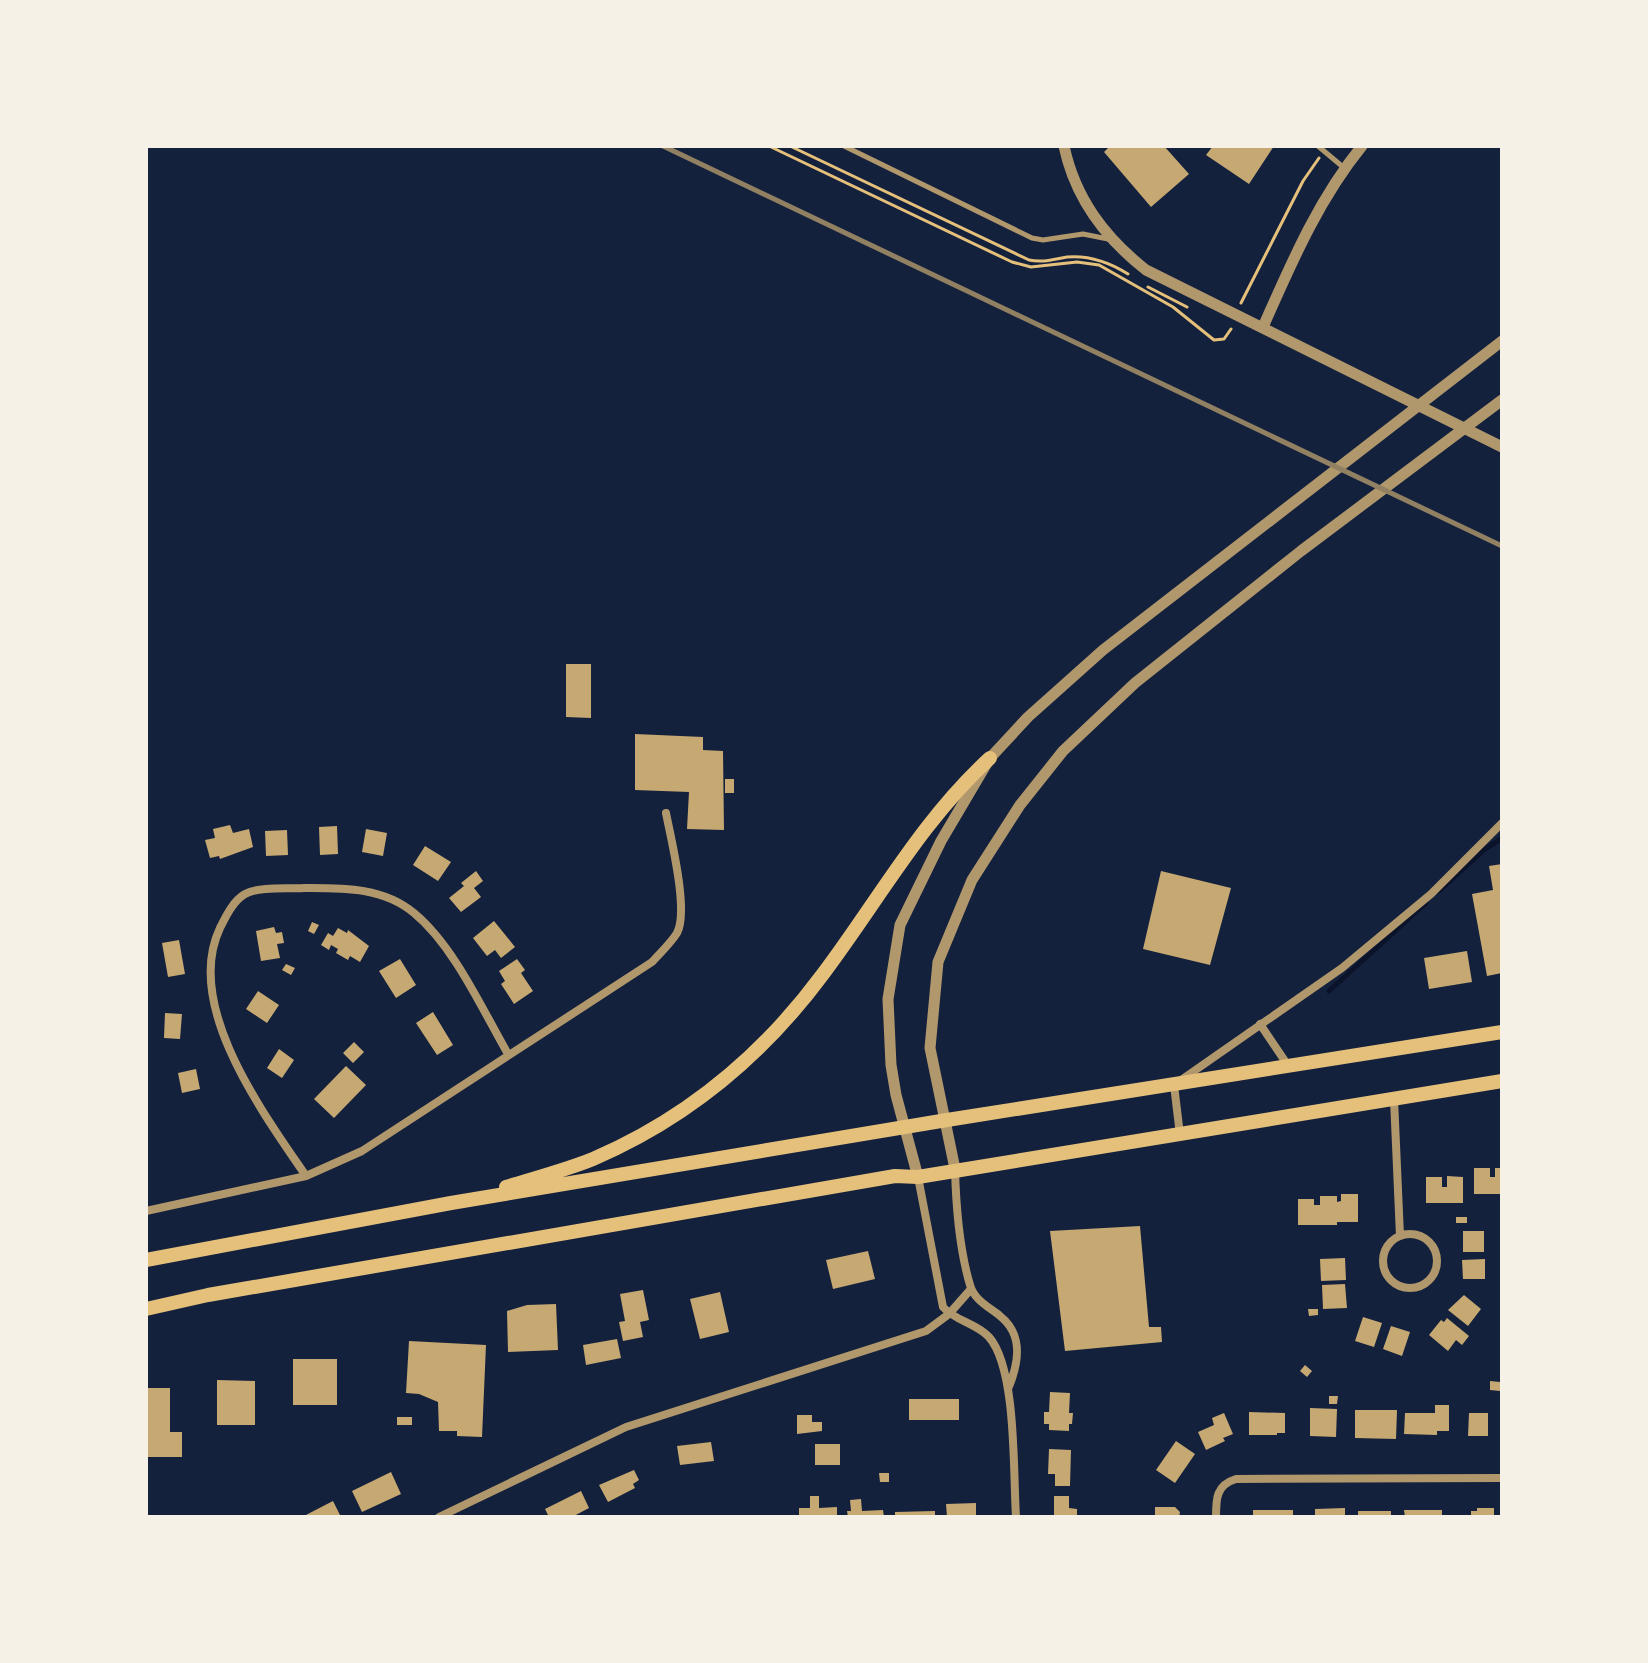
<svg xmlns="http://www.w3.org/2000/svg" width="1648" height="1663" viewBox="0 0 1648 1663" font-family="Helvetica,sans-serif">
<rect width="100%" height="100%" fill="#14213d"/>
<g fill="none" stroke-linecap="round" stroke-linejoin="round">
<!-- stream -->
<path stroke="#0b132b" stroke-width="5" d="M1439,891L1484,850L1502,838
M1329,991L1426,903"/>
</g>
<!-- building -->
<path fill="#c6a872" d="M1110,146H1164L1189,174L1151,207L1104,152Z
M1213,146H1274L1249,184L1206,155Z
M566,664H591V718L566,717Z
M635,734L703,737V750L723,751L724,830L687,829L689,792L635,790Z
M725,779H734V793H725Z
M230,825L233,833L249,829L253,847L220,859L219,856L210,858L205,840L215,838L213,829Z
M337,826L338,854L320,855L319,827Z
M366,829L387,833L383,856L362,852Z
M287,830L288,855L266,856L265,831Z
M425,846L451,862L438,881L413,865Z
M1502,864V973L1487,976L1472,894L1493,890L1489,866Z
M476,871L483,881L474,888L481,897L461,912L449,898L464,886L461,883Z
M1161,871L1231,888L1210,965L1143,949Z
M494,921L515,947L501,958L495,950L487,956L473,938Z
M312,922L319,925L314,934L308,931Z
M274,927L276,933L282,932L284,943L277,944L280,958L261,961L256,931Z
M338,928L347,933L348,930L369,946L360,962L350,956L348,960L336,953L338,949L331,945L329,950L321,945L328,933L333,936Z
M179,940L185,974L168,977L162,943Z
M1467,951L1472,982L1429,989L1424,958Z
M400,959L416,985L396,998L379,971Z
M517,959L525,970L521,973L533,991L514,1004L501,984L505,981L499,971Z
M286,964L295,968L291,975L282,970Z
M258,991L279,1005L267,1023L246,1009Z
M433,1012L453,1045L437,1055L416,1023Z
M165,1013L182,1014L180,1039L164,1038Z
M354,1042L364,1052L353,1063L343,1053Z
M279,1049L294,1060L282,1078L267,1068Z
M346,1066L366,1085L334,1118L314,1099Z
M196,1069L200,1089L182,1093L178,1073Z
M1474,1168H1490V1177H1495V1168H1502V1194H1474Z
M1447,1176L1463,1177V1203H1426V1177H1442V1187H1447Z
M1341,1194H1358V1222H1337V1225H1298V1199H1314V1205H1320V1196H1337V1202L1341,1201Z
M1456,1217H1467V1223H1456Z
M1140,1226L1149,1327H1161L1162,1342L1065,1351L1050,1231Z
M1463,1231H1484V1252H1463Z
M868,1251L875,1279L833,1289L826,1260Z
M1345,1258L1346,1280L1321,1281L1320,1259Z
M1485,1259V1279H1463L1462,1260Z
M1345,1284L1347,1308L1323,1309L1322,1285Z
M643,1290L649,1320L640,1322L643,1337L623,1341L619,1322L625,1321L620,1294Z
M720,1292L729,1332L700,1339L690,1299Z
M1464,1295L1481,1309L1468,1326L1448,1310Z
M556,1304L558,1350L508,1352L507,1311L527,1305Z
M1308,1309H1318V1315L1309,1316Z
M1363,1317L1382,1323L1374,1347L1355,1341Z
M1447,1318L1469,1336L1462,1345L1456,1340L1448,1351L1429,1335L1441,1320L1444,1322Z
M1391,1326L1410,1332L1402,1356L1383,1349Z
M617,1339L621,1358L586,1365L583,1345Z
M409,1341L486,1345L482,1437L457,1436V1431H439L438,1402L419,1394L406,1393Z
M293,1359H337V1405H293Z
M1305,1365L1312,1371L1307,1377L1300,1371Z
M217,1380L255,1381V1425H217Z
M1490,1381L1500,1382V1391L1490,1390Z
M147,1388H170V1432H182V1457H147Z
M1050,1392L1070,1393L1069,1413H1073L1072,1424H1069V1431L1049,1430V1424H1044V1412H1049Z
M1329,1396H1338L1337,1404H1329Z
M909,1399H959V1420H909Z
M1435,1405H1449V1431H1437V1435L1404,1434L1405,1413H1435Z
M1310,1408L1337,1409L1336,1437L1310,1436Z
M1355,1410H1397L1396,1439L1355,1438Z
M1249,1412L1285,1413V1433H1277V1435H1249Z
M1224,1413L1233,1434L1223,1438L1225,1441L1206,1450L1198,1432L1214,1425L1212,1418Z
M1469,1413H1488V1436H1468Z
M797,1415H812V1422H822V1431L797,1434Z
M397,1417H412V1425H397Z
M1176,1441L1195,1454L1175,1483L1156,1470Z
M711,1442L714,1461L680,1465L677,1446Z
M815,1444H840V1465H815Z
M1049,1449L1071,1450L1070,1486H1055V1474H1048Z
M634,1470L639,1480L633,1484L635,1488L608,1502L599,1485Z
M391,1472L401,1494L362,1512L352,1491Z
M879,1473H889V1482H880Z
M581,1491L589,1508L572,1517H549L545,1509Z
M810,1496H819V1508L837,1507V1517H799V1508H810Z
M1054,1496H1069V1508L1077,1509V1517H1054Z
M861,1499L862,1511L883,1510L884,1517H848L847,1511H851L850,1500Z
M333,1501L341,1517H302Z
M976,1503V1517H947L946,1504Z
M1155,1507H1175L1180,1512L1179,1517H1155Z
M1345,1508V1517H1315V1509Z
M1477,1508H1494V1517H1471V1511H1477Z
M1253,1510H1293V1517H1253Z
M1404,1510H1442V1517H1405Z
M935,1511V1517H895V1512Z
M1358,1511H1391V1517H1358Z"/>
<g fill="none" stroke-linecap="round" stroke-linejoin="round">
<!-- path -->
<path stroke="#e5c07b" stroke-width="3" d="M769,146L1012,262L1031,267L1077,262L1099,265L1173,307L1214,340L1224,339L1231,329
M790,146L1029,260C1043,263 1054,259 1067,257C1090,255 1109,262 1128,274
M1148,287L1187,307
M1241,303L1303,181L1319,158"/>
<!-- service -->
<path stroke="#b1986c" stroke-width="5" d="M844,146L1032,238L1043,240L1083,234L1108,239
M1318,146L1343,167"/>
<!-- minor -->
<path stroke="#b1986c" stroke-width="8" d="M1260,1024L1289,1067
M1394,1099L1400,1236
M1180,1135L1174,1085L1342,968L1431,894L1502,823
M955,1169C956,1207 959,1248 970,1285C974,1300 989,1307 1000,1316C1024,1335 1019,1363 1008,1389
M306,1176C264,1114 183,1006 220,928C226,916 233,901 245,894C260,886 288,889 305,888C343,888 383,887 414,913C454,946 482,1009 508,1054
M918,1177L943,1307C955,1321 976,1323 989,1337C1017,1369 1013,1473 1016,1517
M146,1211L306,1176L362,1151L652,962C660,953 671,943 677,933C689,911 671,839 666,813
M1383 1261a27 27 0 1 1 54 0a27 27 0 1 1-54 0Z
M439,1517L626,1427L926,1331L949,1314L971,1289
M1216,1517C1216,1499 1216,1485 1236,1479L1502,1478"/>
<!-- tertiary -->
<path stroke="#b1986c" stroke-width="11" d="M1064,146C1075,198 1104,237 1146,270L1502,447
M1263,327C1291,264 1318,200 1362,146
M955,1169L930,1048L938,962L972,880L1020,805L1063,751L1135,683L1301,551L1502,400
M918,1177L896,1095L891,1065L888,999L900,925L941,841L990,758L1028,717L1103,650L1502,341"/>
<!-- primary -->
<path stroke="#e5c07b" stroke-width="14" d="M506,1187C535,1178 566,1170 593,1159C686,1119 763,1055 823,974C878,901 922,820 990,758
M146,1260L451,1203L947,1120L1502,1032
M146,1309L208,1295L895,1176L918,1177L1502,1081"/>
<!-- rail -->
<path stroke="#918062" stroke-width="5" d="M663,146L1502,546"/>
</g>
<!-- border -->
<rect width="1648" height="1663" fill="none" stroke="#f6f1e7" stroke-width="296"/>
</svg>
